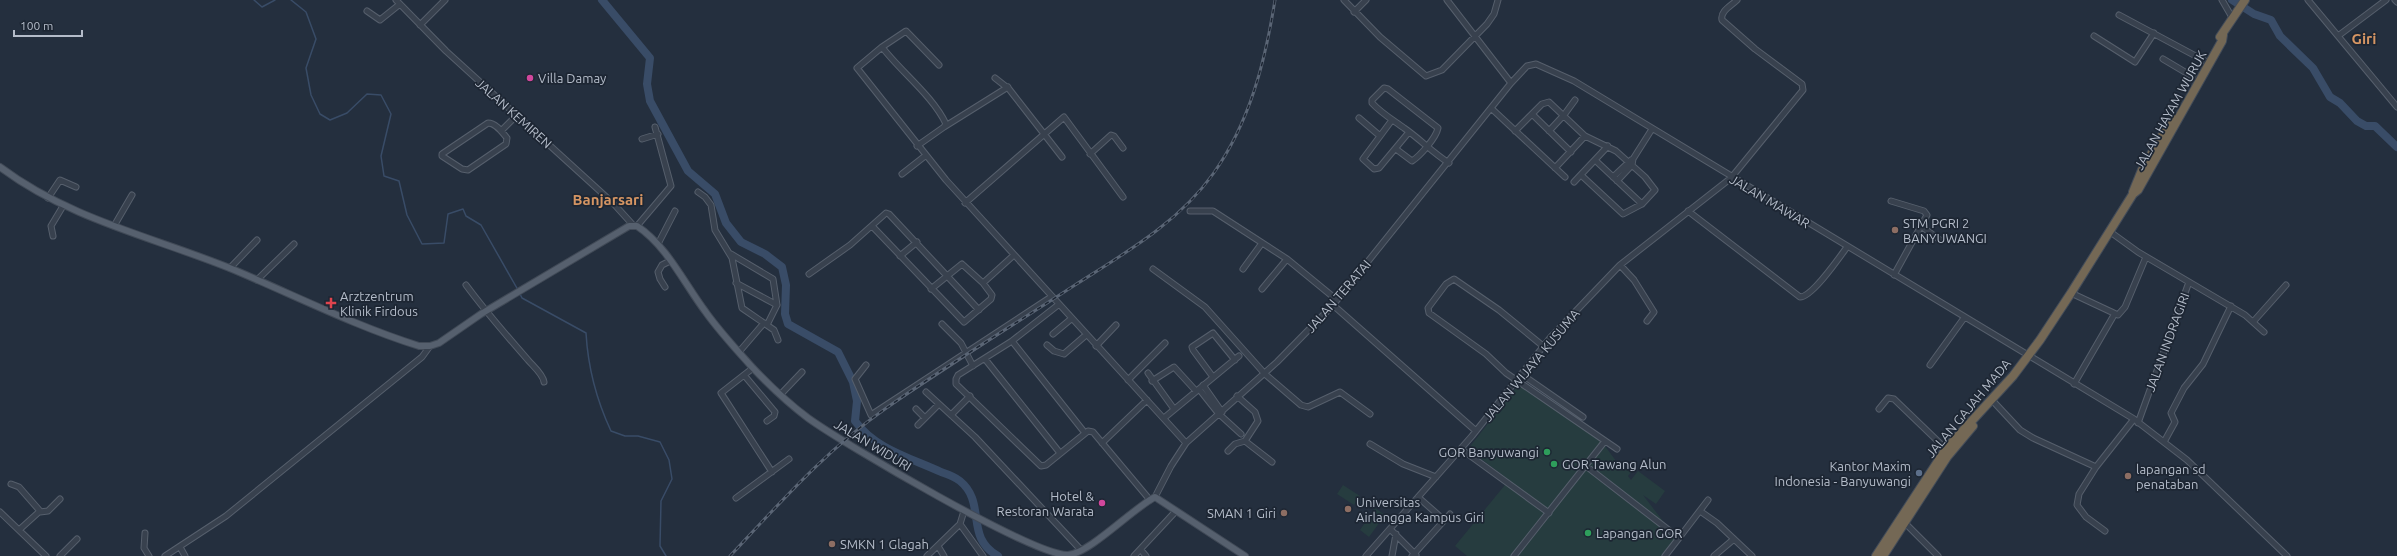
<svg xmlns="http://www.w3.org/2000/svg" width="2397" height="556" viewBox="0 0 2397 556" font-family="Ubuntu,sans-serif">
<rect width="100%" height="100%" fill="#242f3e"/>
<!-- green -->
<path fill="#263c3f" d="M1519,384L1602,442L1622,469L1629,466L1634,469L1628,476L1631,480L1638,471L1665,491L1656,504L1643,495L1676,538L1662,556H1467L1455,546L1509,480L1468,449Z
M1343,485L1360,496L1354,505L1337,494Z
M1375,508L1385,515L1369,537L1360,530Z"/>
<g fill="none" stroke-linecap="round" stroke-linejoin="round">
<!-- stream -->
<path stroke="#394c67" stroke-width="1.5" d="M254,0L262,7L275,0
M291,0L306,12L316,39L306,68L311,95L320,114L330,120L347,113L367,94L381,95L391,114L381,156L384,176L399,181L407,215L422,244L444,243L448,214L463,209L466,216L481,225L518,290
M520,294L522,298L586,333C588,368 596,399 611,431L625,436H638L660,442L669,460L672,479L661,501L660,546L666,556"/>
<!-- river -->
<path stroke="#394c67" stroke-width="8" d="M602,0L650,58L647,84L650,101L688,171L715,194L726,223L741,242L765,254L782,267L786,285L785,314L788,324L838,352L853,382L857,401L855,421C875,449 911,458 941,472C947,474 955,477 960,481C987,503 964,537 998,556
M2232,0L2254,14L2271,20L2280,36L2313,68L2330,97L2340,103L2357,121L2366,126H2375L2397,147"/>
<!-- minor casing -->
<g stroke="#565f6c" stroke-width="7">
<path id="minor" d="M396,0L446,51L613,203L633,225
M1344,0L1380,37L1426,76L1442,70L1487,24L1494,14L1498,0
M1447,0L1511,83
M2222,0L2233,19
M2308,0L2397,107
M2395,0L2397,2
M367,11L380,20L400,4
M1354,12L1366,0
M2119,15L2205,61
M420,25L445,0
M2094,36L2135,62L2154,33
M2338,36L2386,0
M882,47C900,71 933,96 946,124L944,127L917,146
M2163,59L2195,78
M939,65L906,31L882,47L857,68L946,180L1186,443
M995,78L1009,89L1062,157
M1492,109L1565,177
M1532,114L1571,152
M1359,118L1380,136
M1392,120L1363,159L1374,169L1379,168L1409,132
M488,123C496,123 502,132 507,138L506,144L468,170L462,169L442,156V154Z
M944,127L1008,87
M501,131L517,115
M1515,131L1542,104L1549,102L1585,136L1616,151L1645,177L1655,190L1642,204L1623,214L1581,175
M1549,131L1564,115L1575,100
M642,139L658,134
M1396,149L1412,161C1420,156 1436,138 1438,128L1388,89L1384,88L1372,100V103C1381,113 1393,120 1404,128C1420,139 1433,153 1449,163
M1090,154L1111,135L1114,136L1123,148
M1595,160L1642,204
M1555,168L1585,136
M902,174L925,156
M1613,177L1631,160
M1617,181L1632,165L1633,159L1652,129
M1574,182L1608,146
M698,192L705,197L711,205L715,230L732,258L742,308L774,330L778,340
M48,198L60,180L76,187
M1891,201L1924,211L1927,215L1894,275
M965,203L1064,117L1123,197
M1190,211H1213L1287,259L1337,300
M1688,211L1800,297C1812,297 1839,258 1847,247
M114,226L132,195
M637,226L671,186L655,127
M1921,226L1940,240
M873,227L964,322L991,299L992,295L983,283L1014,255
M2109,231L2138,252L2245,315L2264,332
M53,236L51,226L63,206
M658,244L675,211
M731,254L773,279L777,305L767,325
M900,256L917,242
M1620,265L1634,280L1654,312L1647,321
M230,268L257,240
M1153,269L1205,307L1265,374L1301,405L1308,407L1340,392L1370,414
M1243,269L1262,243
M809,274L850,245L886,213L889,214L979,310
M257,280L294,244
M736,283L777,305
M466,285C486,312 506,335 528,360C533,366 543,374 544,382
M665,287L660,279L658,272L662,265L670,261
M931,289L962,264L983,283
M1262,289L1287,259
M2071,293L2118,315L2125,307L2146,257
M1058,305L1012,341L958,375L956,379V384L1041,466L1046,465L1088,431L1093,432L1150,500
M1333,305L1476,431
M2253,322L2286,285
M942,324L961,343L973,366
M1053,334L1071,319
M1012,341L1085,433
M1047,345L1054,351L1064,354L1086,335
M1096,346L1116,325
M1543,346L1499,310L1454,279L1446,284L1428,308L1429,313L1486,354L1506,373L1617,449
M739,352L764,323
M985,359L1060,453
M866,365L855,379L871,415L1051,297
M1930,365L1964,318
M753,368L721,393L772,472
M1148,373L1174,409
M1521,374L1583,417
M744,375L775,412L774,416L767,421
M1213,377L1193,350L1192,347L1213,333L1235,360
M1128,380L1165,343
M1152,381L1174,367L1196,391
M2074,384L2114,315
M1203,385L1222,412
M1199,389L1218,413L1241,434
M926,392L975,437L1081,550
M781,394L802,372
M1991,399L2020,430L2033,438L2096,467L2134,419
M916,409L925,418
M1879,409L1888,398L1894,399L1946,449
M951,415L970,396
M1164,418L1239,356
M2138,423L2189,282
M918,425L939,404
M1245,441L1272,462
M2164,442L2175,422L2171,413L2184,388L2203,364L2231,306
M1102,443L1147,400
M1370,444L1403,464L1436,477
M1461,449L1549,513
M1228,451L1235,444L1245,441L1258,421L1255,412L1237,396
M1586,466L1679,538L1665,556
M2096,467L2079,494L2077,505L2086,517L2105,531
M11,484L19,487L40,511L19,530
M1155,497L1171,466L1186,443L1277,362L1333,305L1511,83L1527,66L1536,64L1574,81L2134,419L2187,460L2287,556
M1418,497L1444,520
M736,498L789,459
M1700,511L1717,523L1752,556
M0,512L46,556
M40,512L48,511L60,499
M1905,523L1938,556
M960,524L983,556
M1390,529L1416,555
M145,533L144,548L149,556
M1679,538L1708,500
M938,546L944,556
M180,547L185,556
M1141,550L1146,556
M60,556L77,539
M165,556L226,516L422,357L430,346
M927,556L960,524L964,511
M1134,556L1176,511
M1366,556L1472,436L1550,338L1620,265L1731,178L1803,90L1802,84L1755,49L1722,20C1720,11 1731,6 1737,0
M1392,556L1396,534
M1412,556L1450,514
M1514,556L1605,441
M1714,556L1734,539"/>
</g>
<!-- major casing -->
<g stroke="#414a57" stroke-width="8">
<path id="major" d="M0,167C69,219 153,237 232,269C294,295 355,326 419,346H430L439,343L481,314L629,226H637C667,246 684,283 705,311C719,331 736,349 752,367C769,385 788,403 808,418C844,444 1034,556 1068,555C1090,553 1132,509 1155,497L1245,556"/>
</g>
<!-- highway casing -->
<g stroke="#434c59" stroke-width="10">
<path id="highway" d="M2220,37L2245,0
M2133,192L2142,170L2172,118
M1876,556L1946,449L2013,376L2040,340L2071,293L2133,194L2138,190L2222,41L2223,35
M1883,556L1947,457L1973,426"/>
</g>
<!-- minor -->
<use href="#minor" stroke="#38414e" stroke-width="5"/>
<!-- major -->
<use href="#major" stroke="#56606e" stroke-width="6"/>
<!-- highway -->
<use href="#highway" stroke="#746855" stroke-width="8"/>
<!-- rail casing -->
<g stroke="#5a6575" stroke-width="3">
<path id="rail" d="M730,556C779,504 826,450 885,409C947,365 1012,326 1075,285C1125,253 1178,223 1213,174C1250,122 1265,62 1275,0"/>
</g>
<!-- rail -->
<use href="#rail" stroke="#1d2633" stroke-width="1.5" stroke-dasharray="4.5" stroke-linecap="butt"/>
</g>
<!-- markers -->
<g fill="#d1479c" stroke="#1d2633" stroke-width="1.5">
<circle cx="530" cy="78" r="4"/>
<circle cx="1102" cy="503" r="4"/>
</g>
<g fill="#8d6e63" stroke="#1d2633" stroke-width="1.5">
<circle cx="1895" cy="230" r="4"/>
<circle cx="2128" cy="476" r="4"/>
<circle cx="1348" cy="509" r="4"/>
<circle cx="1284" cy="513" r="4"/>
<circle cx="832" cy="544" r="4"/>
</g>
<path fill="#e0444e" stroke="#1d2633" stroke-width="1.5" d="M329 297h4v4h4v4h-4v4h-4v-4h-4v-4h4z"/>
<g fill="#2e9e5b" stroke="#1d2633" stroke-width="1.5">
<circle cx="1547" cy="452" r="4"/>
<circle cx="1554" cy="464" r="4"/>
<circle cx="1588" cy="533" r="4"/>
</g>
<circle fill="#5c6f8a" stroke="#1d2633" stroke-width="1.5" cx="1919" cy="473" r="4"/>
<g text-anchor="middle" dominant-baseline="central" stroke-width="3.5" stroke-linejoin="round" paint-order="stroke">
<!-- poi labels -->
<g font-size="13" fill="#b4bcc9" stroke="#1d2633" text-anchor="start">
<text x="538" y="78">Villa Damay</text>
<text x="1903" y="223">STM PGRI 2<tspan x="1903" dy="15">BANYUWANGI</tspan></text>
<text x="340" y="296">Arztzentrum<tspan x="340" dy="15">Klinik Firdous</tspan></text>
<text x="1539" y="452" text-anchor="end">GOR Banyuwangi</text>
<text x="1562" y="464">GOR Tawang Alun</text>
<text x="1911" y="466" text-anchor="end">Kantor Maxim<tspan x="1911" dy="15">Indonesia - Banyuwangi</tspan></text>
<text x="2136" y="469">lapangan sd<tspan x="2136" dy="15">penataban</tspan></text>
<text x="1094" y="496" text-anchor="end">Hotel &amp;<tspan x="1094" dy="15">Restoran Warata</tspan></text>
<text x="1356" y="502">Universitas<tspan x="1356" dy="15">Airlangga Kampus Giri</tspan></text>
<text x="1276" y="513" text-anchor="end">SMAN 1 Giri</text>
<text x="1596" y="533">Lapangan GOR</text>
<text x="840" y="544">SMKN 1 Glagah</text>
</g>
<!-- street labels -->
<g font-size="13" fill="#b4bcc9" stroke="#1d2633">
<text transform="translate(2170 110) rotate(-61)">JALAN HAYAM WURUK</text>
<text transform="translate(514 113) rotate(42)">JALAN KEMIREN</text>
<text transform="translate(1770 201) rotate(31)">JALAN MAWAR</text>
<text transform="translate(1338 296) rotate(-49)">JALAN TERATAI</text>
<text transform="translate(2167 342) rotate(-70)">JALAN INDRAGIRI</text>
<text transform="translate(1531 365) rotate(-50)">JALAN WIJAYA KUSUMA</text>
<text transform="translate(1968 408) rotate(-50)">JALAN GAJAH MADA</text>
<text transform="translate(873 445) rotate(31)">JALAN WIDURI</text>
</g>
<!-- quarter labels -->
<g font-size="15" font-weight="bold" fill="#d59563" stroke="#1d2633">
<text x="2364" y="38">Giri</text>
<text x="608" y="199">Banjarsari</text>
</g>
</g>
<!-- scale -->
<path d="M14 30v6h68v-6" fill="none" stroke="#b4bcc9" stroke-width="2"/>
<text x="20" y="30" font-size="12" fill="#b4bcc9" stroke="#1d2633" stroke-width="3" paint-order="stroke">100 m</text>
</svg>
